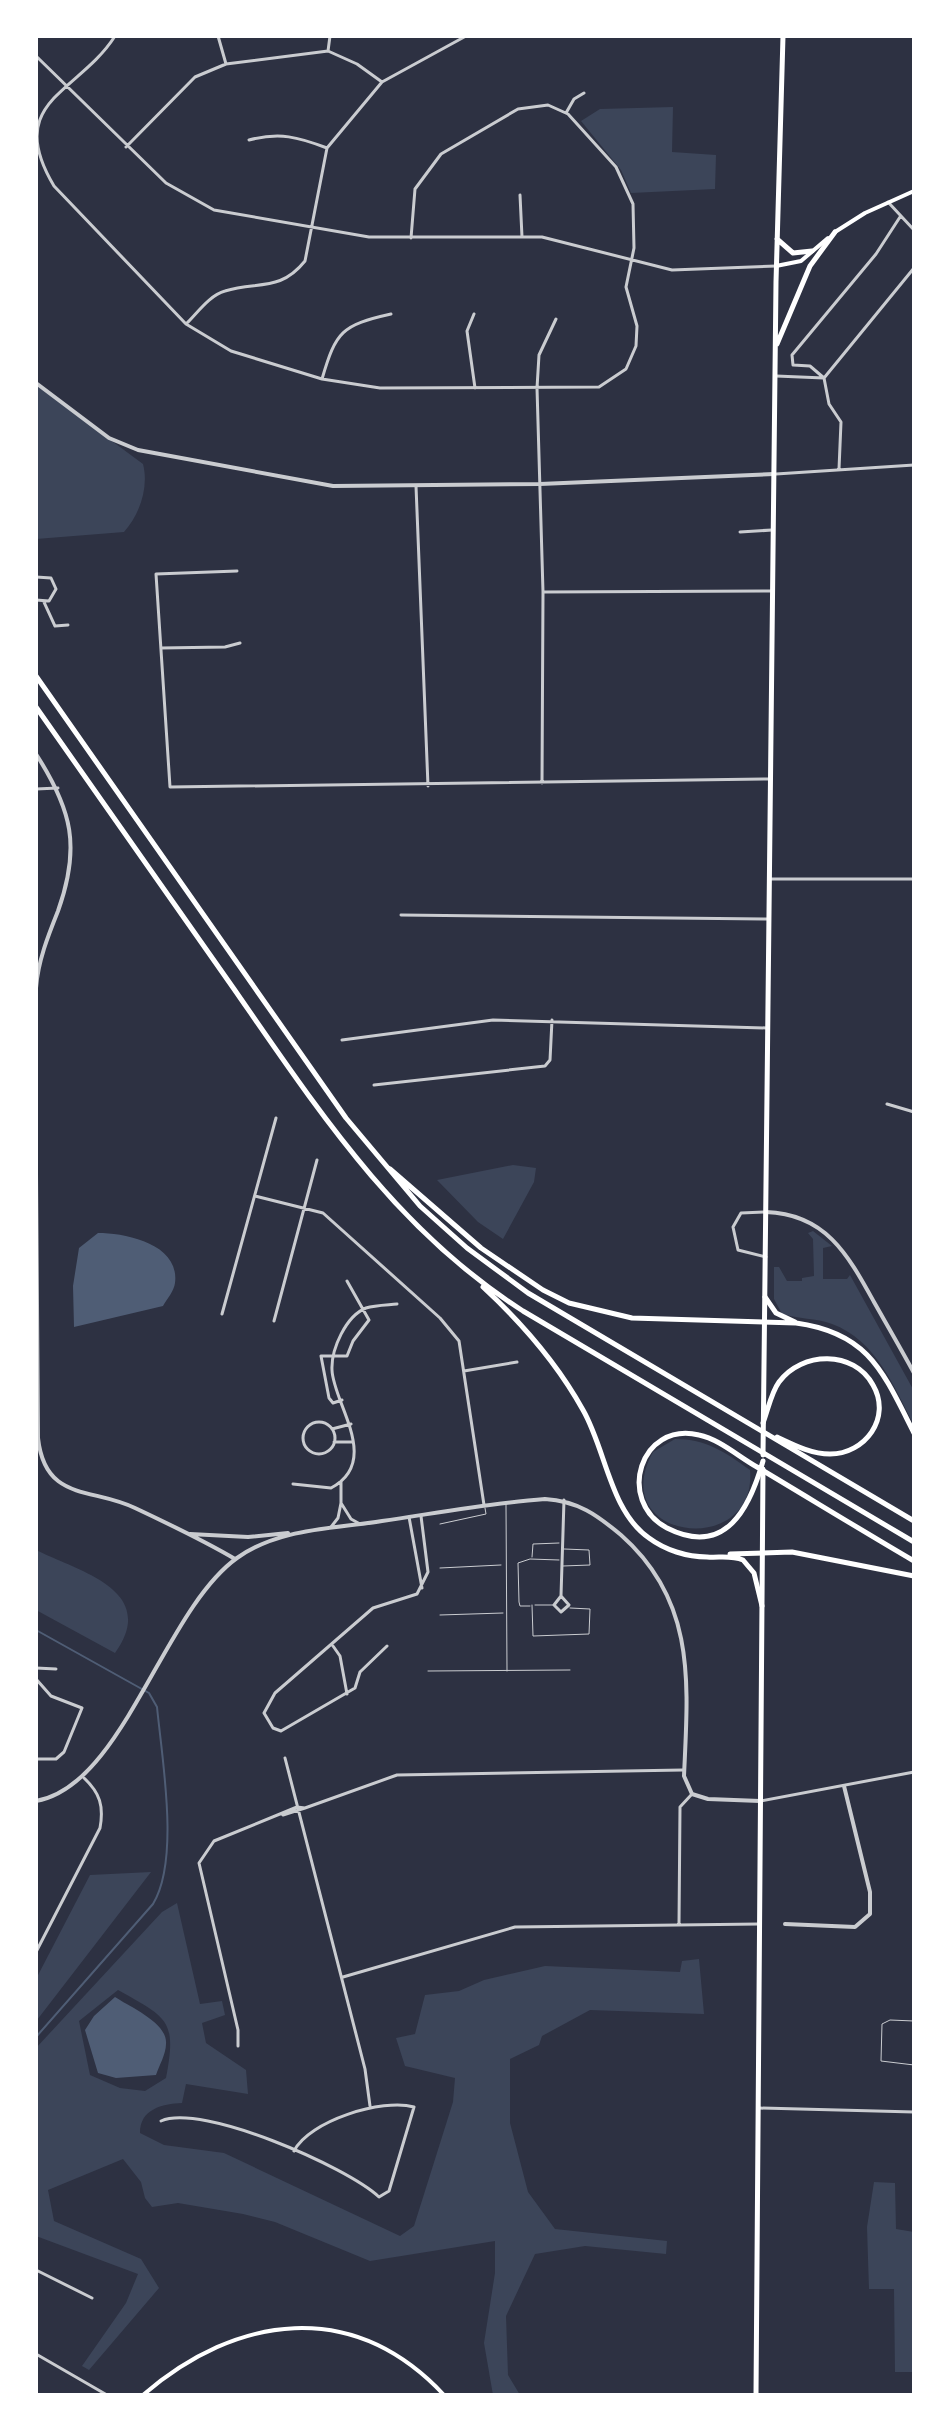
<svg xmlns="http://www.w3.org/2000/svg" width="950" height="2431" viewBox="0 0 950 2431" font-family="Karla,sans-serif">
<rect width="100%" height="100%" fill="#2d3142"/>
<!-- green -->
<path fill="#3c4559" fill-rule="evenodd" d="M673,107L672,152L716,155L715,189L631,193L621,170L581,121L600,109Z
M36,385L143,464C149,487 140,514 124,532L36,539Z
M513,1165L536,1168L534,1182L503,1239L478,1222L437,1180Z
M813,1231L832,1246L823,1248V1279H847L850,1275L914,1391V1425C894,1387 876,1340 832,1324C816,1318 798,1319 782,1314L774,1299V1267H779L787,1281H802V1278L814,1276L813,1239L808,1233Z
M675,1439C706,1439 725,1452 750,1470C758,1559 604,1541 653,1452Z
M36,1550C78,1571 160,1590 115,1653L36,1610Z
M151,1872L37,2020L36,2021V1979L90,1875Z
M177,1903L200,2004L222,2001L225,2015L202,2023L206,2043L246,2070L248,2094L186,2084L182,2103C162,2104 140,2109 140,2133L164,2145L224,2153L400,2236L414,2226L453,2102L455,2078L405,2066L396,2038L415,2034L425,1995L459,1991L484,1980L545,1966L680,1972L682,1961L699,1959L704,2014L590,2010L542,2036L539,2045L510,2059V2123L528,2192L555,2229L667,2241L666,2254L585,2246L535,2254L506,2316L508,2375L520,2395H493L484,2343L495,2273V2241L370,2261L275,2222L243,2214L178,2203L152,2207L145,2198L141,2182L123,2159L48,2190L54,2221L141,2259L159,2288L89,2370L82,2366L126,2303L138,2274L36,2236V2048L162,1912ZM118,1990C168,2018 177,2020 166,2078L145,2091L120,2088L90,2075L79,2021Z
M874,2182L895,2183L896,2229L914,2232V2372H895L894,2289H869L867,2227Z"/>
<!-- water -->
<path fill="#4f5d75" d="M98,1233C126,1233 180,1244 175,1283C174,1291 167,1299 163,1306L74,1327L73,1286L79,1248Z
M115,1997C130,2007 168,2023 166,2044C166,2054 159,2066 156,2075L116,2078L98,2073L85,2030L94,2016Z"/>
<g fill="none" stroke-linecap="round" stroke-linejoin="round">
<!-- stream -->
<path stroke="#4f5d75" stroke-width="2" d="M36,1630L149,1693L157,1707C162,1759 180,1860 153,1904L36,2037"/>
<!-- service -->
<path stroke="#caccd0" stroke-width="1" d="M506,1504L507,1671
M440,1524L486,1514L485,1508
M532,1557L533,1544L559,1543
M563,1566L590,1565L589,1550L564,1549
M440,1568L501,1565
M532,1605L533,1636L589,1634L590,1609L570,1608
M535,1605H554
M530,1606H520L519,1602L518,1563L530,1559L559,1560
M440,1615L503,1613
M428,1671L570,1670
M914,2021L890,2020L882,2024L881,2061L914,2065"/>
<!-- minor -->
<path stroke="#caccd0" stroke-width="3" d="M115,36C79,93 3,101 54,186L186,324L231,351L322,379L380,388L599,387L626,369L636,346L637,326L626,287L634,248L633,204L616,167L568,114L548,105L518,109L441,154L415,189L411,238
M218,36L226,64
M328,51L330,36
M36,56L166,183L214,210L369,237H542L672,270L776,266
M566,113L574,99L584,93
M249,140C280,132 298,137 327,148
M126,147L195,77L226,64L328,51L357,64L382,82
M520,195L522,237
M888,202L914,230
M474,314L467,331L475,388
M187,323C198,312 210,295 225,291C258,281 280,292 305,261L327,148L382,82L466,36
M776,376L824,378
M824,378L914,268
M322,379C336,331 342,325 391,314
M839,469L841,422L829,404L824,378L810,366L793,365L792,355L876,254L900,217
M776,474L914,465
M416,486L428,786
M740,532L772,530
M237,571L156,574L170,787L770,779
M36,577L51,578L56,589L49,601L36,600
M543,592L773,591
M44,602L55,626L68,625
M161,648L225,647L240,643
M542,783L543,592L537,388L539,355L556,319
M36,789L58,788
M770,879H914
M401,915L769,919
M342,1040L493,1020L767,1028
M374,1085L545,1066L550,1060L552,1020
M887,1104L914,1112
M255,1196L323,1213L440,1318L459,1341L484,1505
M766,1257L738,1250L733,1227L741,1213L766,1212
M222,1314L276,1118
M274,1321L317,1160
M464,1371L517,1362
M342,1400L333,1403L329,1398L321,1356H347L353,1341L369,1320L347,1281
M303 1438a16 16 0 1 1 32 0a16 16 0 1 1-32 0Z
M332,1429L351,1424
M334,1442H353
M341,1481V1503
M293,1484L331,1488C382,1461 333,1403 332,1370C331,1349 346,1316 366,1308C375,1305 387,1305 397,1304
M409,1517L422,1588
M331,1527L338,1518L341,1503L351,1519L360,1524
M561,1596L569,1605L561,1612L554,1605L561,1596L564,1500
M333,1646L340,1656L347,1694
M387,1646L360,1672L355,1688L281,1731L273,1728L264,1713L275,1693L373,1608L417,1594L428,1572L421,1516
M36,1668L56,1669
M36,1679L51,1696L82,1708L64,1752L56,1759H36
M285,1758L365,2069L370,2106
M761,1801L914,1772
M305,1808L397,1775L683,1770
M679,1924L680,1807L692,1794
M36,1952L100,1828C104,1806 100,1793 84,1778
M343,1977L515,1927L759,1924
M238,2046V2030L199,1863L214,1841L297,1807L305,1808L283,1815
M759,2108L914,2112
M161,2121C202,2103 347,2167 379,2197L389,2191L414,2107C382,2098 309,2121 294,2151
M36,2270L92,2298
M36,2354L107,2395"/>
<!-- tertiary -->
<path stroke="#caccd0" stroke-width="4" d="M36,383L109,438L138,450L333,486L540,484L774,474
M36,754C72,810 81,847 58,911C48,936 38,961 36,988
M36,1173L38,1438C45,1502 92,1487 135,1508C169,1524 203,1540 235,1559
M766,1212C826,1214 848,1255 874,1302C887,1325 901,1349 914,1373
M190,1534L248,1537L288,1533
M36,1801C123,1786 163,1611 237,1558C279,1528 333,1529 382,1521C437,1513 491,1503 545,1499C578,1501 597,1515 621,1535C697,1602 688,1684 684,1776L692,1794L708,1799L760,1801
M785,1924L855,1927L870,1914V1892L844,1786"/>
<!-- secondary -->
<path stroke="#fff" stroke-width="4" d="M835,232L865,213L914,191
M776,266L801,261L828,238
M143,2395C237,2314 353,2298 444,2395"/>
<!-- primary -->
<path stroke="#fff" stroke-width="5" d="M777,239L793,253L812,251
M777,344L810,266L835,232
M763,1455L776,282L783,36
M756,2395L763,1469"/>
<!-- motorway -->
<path stroke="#fff" stroke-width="5" d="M36,676L346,1118L420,1206L467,1248L528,1293L914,1521
M36,707C102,801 168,895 234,989C318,1110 396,1230 523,1311L914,1542
M390,1169L481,1248L543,1290L569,1303L632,1318L796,1323C869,1333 883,1372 914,1433
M483,1287C522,1323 557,1363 583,1410C606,1450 610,1511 649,1538C665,1550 687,1557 707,1557C719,1558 731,1555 743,1560L754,1573L762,1606
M765,1297L776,1313L795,1322
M763,1423C768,1410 771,1393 779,1382C802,1351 854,1350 873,1385C892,1418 865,1454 830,1454C811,1454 794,1445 777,1437
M763,1461C750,1507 726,1558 667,1528C616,1501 640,1421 699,1435C719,1439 739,1457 757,1467C809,1498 861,1530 914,1561
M730,1554L792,1552L914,1576"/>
</g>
<!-- border -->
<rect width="950" height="2431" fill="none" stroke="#ffffff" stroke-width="76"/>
</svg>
